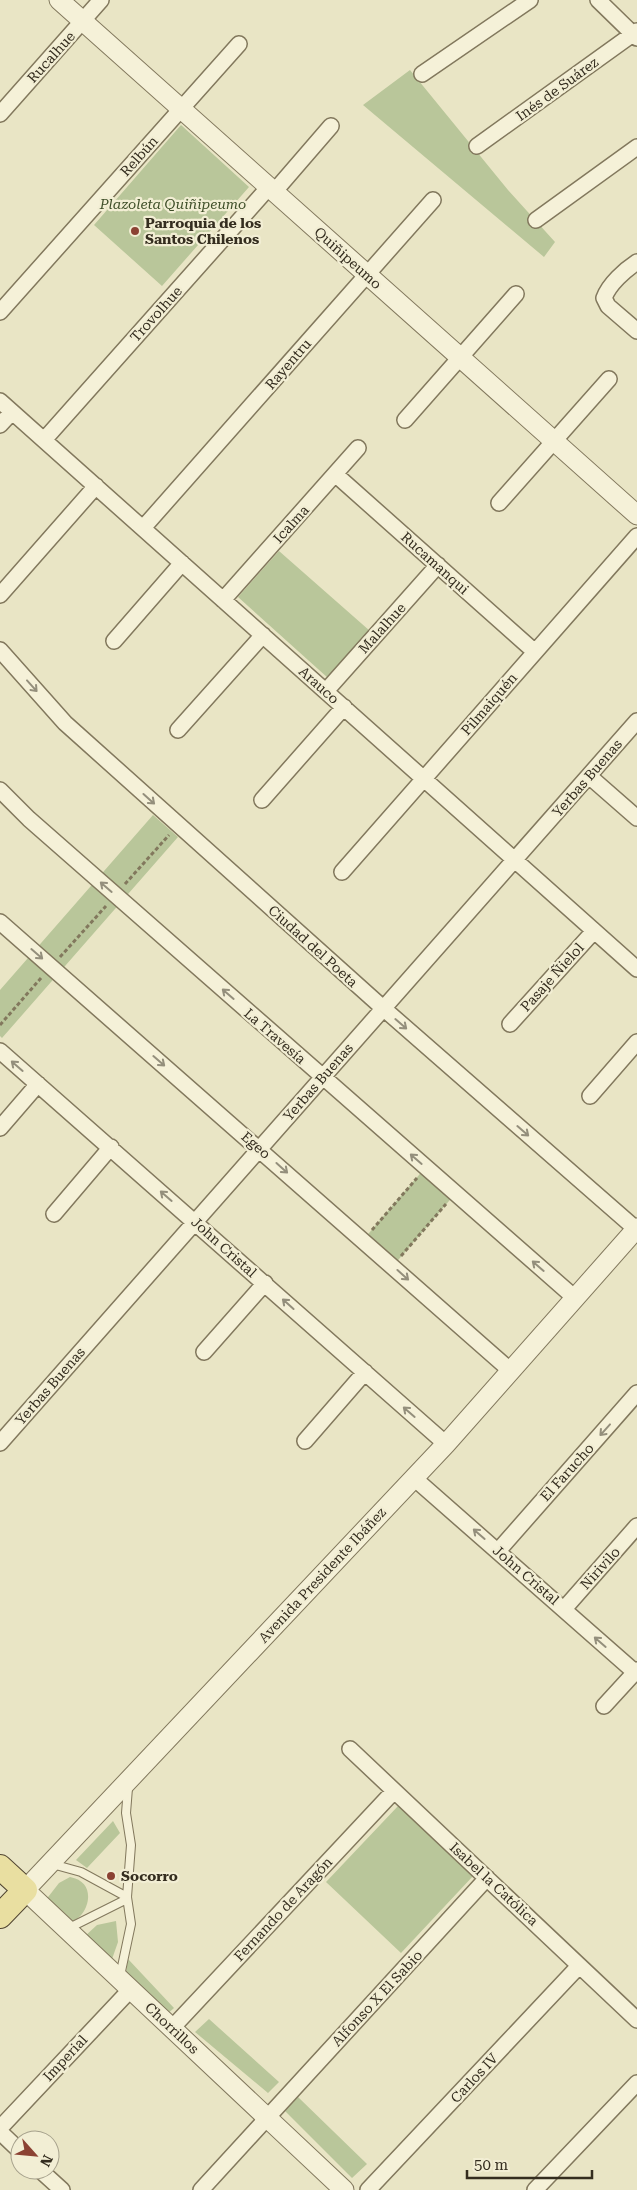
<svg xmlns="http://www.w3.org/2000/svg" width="637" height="2190" viewBox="0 0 637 2190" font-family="'Roboto Serif',serif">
<rect width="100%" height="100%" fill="#e9e5c5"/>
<!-- green -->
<path fill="#b9c69a" d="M410,70L508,190L555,242L544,257L363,105Z
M181,125L249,187L162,286L94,225Z
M279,551L370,631L328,678L238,597Z
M153,815L178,837L2,1038L0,1036V990Z
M425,1168L455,1194L393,1266L363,1240Z
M399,1805L474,1875L401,1953L326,1882Z
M113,1821L120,1833L87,1868L76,1860Z
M70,1877C104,1883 83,1929 65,1920C58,1917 50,1906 45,1901L59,1883Z
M116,1921L118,1942L111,1962L84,1937L97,1925Z
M128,1959L174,2008L165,2016L125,1979Z
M209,2019L279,2082L268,2093L195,2032Z
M298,2097L367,2164L352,2178L285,2111Z"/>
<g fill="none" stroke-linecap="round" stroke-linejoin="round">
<!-- service casing -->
<g stroke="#82785d" stroke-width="10">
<path id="service" d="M52,1864L81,1872L127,1897
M67,1929L127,1899
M120,1976L131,1924L127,1897L131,1845L126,1813L128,1788"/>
</g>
<!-- minor casing -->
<g stroke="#82785d" stroke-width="18">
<path id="minor" d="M598,0L637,38
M422,74L530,0
M0,114L101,0
M477,146L637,31
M274,192L331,126
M536,220L637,147
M637,262C625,270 609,284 604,298L608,306L637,331
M0,312L239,44
M0,401L637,969
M405,420L516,294
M0,425L12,412
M44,440L269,187
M335,474L535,652
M499,503L609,379
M143,528L433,200
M0,595L96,486
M223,600L358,448
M114,641L182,563
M0,650L65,723L84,740L383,1008L637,1230
M326,691L438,565
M178,730L263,635
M589,776L637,818
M0,790L29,819L575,1298
M262,800L344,707
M342,872L637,536
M0,922L511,1371
M510,1024L594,931
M0,1051L446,1444
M590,1096L637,1042
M0,1128L38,1084
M54,1214L111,1147
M204,1352L265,1283
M305,1441L365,1372
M0,1443L637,721
M414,1478L637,1674
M498,1551L637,1393
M564,1609L637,1526
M604,1706L637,1670
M350,1749L637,2020
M172,2028L394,1791
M0,2128L131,1989
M0,2132L20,2151
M40,2170L62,2190
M201,2190L487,1878
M368,2190L579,1966
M535,2190L637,2083"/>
</g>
<!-- tertiary casing -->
<g stroke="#82785d" stroke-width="21">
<path id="tertiary" d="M59,0L637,515
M344,2190L25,1890L446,1444L637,1228"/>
</g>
<!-- primary casing -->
<g stroke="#514531" stroke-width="26">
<path id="primary" d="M0,1867L25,1890L0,1916"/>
</g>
<!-- path -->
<path stroke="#82785d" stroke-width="3" stroke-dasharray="4 2.5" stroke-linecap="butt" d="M125,884L169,835
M60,957L106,906
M0,1025L41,978
M372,1230L417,1178
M401,1256L446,1204"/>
<!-- service -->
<use href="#service" stroke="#f5f1d8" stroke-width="8"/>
<!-- minor -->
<use href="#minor" stroke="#f5f1d8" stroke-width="15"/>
<!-- tertiary -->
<use href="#tertiary" stroke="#f5f1d8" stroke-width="19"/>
<!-- primary -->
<use href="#primary" stroke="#e9dfa1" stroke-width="24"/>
</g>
<!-- one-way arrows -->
<defs><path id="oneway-shaft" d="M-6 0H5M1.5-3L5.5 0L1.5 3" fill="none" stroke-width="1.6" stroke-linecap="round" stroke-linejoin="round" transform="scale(1.25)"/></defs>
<g stroke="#948f7c">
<use href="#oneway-shaft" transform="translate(32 686) rotate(48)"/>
<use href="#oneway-shaft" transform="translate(149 799) rotate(42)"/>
<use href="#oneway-shaft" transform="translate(106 887) rotate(-139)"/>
<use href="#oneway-shaft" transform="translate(37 954) rotate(41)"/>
<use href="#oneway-shaft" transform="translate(228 994) rotate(-139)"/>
<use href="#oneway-shaft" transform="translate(401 1024) rotate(41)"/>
<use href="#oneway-shaft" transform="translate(159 1061) rotate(41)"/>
<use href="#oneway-shaft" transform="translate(17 1066) rotate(-139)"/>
<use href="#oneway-shaft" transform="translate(523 1131) rotate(41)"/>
<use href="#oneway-shaft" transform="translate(416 1159) rotate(-139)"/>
<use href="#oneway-shaft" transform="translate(282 1168) rotate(42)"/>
<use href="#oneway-shaft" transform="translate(166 1196) rotate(-139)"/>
<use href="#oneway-shaft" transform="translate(538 1266) rotate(-139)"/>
<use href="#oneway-shaft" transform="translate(403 1275) rotate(42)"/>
<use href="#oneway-shaft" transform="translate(288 1304) rotate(-138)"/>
<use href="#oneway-shaft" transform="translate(409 1412) rotate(-139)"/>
<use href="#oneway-shaft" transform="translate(605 1430) rotate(132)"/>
<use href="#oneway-shaft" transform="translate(479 1534) rotate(-139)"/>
<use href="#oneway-shaft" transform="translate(600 1642) rotate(-139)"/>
</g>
<!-- markers -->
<g fill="#8b4233" stroke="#f2eed4" stroke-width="2">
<circle cx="135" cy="231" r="5"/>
<circle cx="111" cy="1876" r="5"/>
</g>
<g text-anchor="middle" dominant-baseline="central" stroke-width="4.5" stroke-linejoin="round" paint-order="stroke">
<!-- street labels -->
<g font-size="14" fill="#342d1f" stroke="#f2eed4">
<text transform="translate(51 57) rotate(-48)">Rucalhue</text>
<text transform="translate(557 89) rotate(-36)">Inés de Suárez</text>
<text transform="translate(139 156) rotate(-48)">Relbún</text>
<text transform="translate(348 258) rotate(42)">Quiñipeumo</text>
<text transform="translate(156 314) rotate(-48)">Trovolhue</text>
<text transform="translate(288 364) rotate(-49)">Rayentru</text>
<text transform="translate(291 524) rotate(-48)">Icalma</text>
<text transform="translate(435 563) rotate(42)">Rucamanqui</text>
<text transform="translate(382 628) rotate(-48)">Malalhue</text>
<text transform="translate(319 685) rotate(42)">Arauco</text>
<text transform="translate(489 704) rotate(-49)">Pilmaiquén</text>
<text transform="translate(587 778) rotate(-49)">Yerbas Buenas</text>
<text transform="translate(313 946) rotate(42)">Ciudad del Poeta</text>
<text transform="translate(552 977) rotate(-48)">Pasaje Ñielol</text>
<text transform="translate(275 1036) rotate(41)">La Travesía</text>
<text transform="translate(318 1082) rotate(-49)">Yerbas Buenas</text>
<text transform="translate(256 1145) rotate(41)">Egeo</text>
<text transform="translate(224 1247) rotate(42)">John Cristal</text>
<text transform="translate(50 1386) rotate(-49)">Yerbas Buenas</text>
<text transform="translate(567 1472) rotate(-48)">El Farucho</text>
<text transform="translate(600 1568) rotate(-48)">Nirivilo</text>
<text transform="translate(322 1575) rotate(-47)">Avenida Presidente Ibáñez</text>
<text transform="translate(526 1575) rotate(41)">John Cristal</text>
<text transform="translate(494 1884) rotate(43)">Isabel la Católica</text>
<text transform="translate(283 1909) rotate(-47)">Fernando de Aragón</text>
<text transform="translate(377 1998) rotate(-47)">Alfonso X El Sabio</text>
<text transform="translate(172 2028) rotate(43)">Chorrillos</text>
<text transform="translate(65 2058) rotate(-47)">Imperial</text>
<text transform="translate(474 2078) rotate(-47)">Carlos IV</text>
</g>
<!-- park labels -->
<g font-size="14" font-style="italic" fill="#3e4e28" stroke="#f2eed4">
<text x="173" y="204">Plazoleta Quiñipeumo</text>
</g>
<!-- poi labels -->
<g font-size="14" font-weight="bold" fill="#342d1f" stroke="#f2eed4" text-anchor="start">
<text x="145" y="223">Parroquia de los<tspan x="145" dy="16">Santos Chilenos</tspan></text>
<text x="121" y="1876">Socorro</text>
</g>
</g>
<!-- north arrow -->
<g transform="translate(35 2155) rotate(117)"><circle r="24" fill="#f2eed4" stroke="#a6a18c"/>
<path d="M0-4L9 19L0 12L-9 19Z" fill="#8b4233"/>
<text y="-8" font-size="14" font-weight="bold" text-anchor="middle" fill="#342d1f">N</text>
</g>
<!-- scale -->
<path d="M467 2170v8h125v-8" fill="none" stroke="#342d1f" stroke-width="2.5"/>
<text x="474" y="2170" font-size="15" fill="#342d1f" stroke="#f2eed4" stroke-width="4" paint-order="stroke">50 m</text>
</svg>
